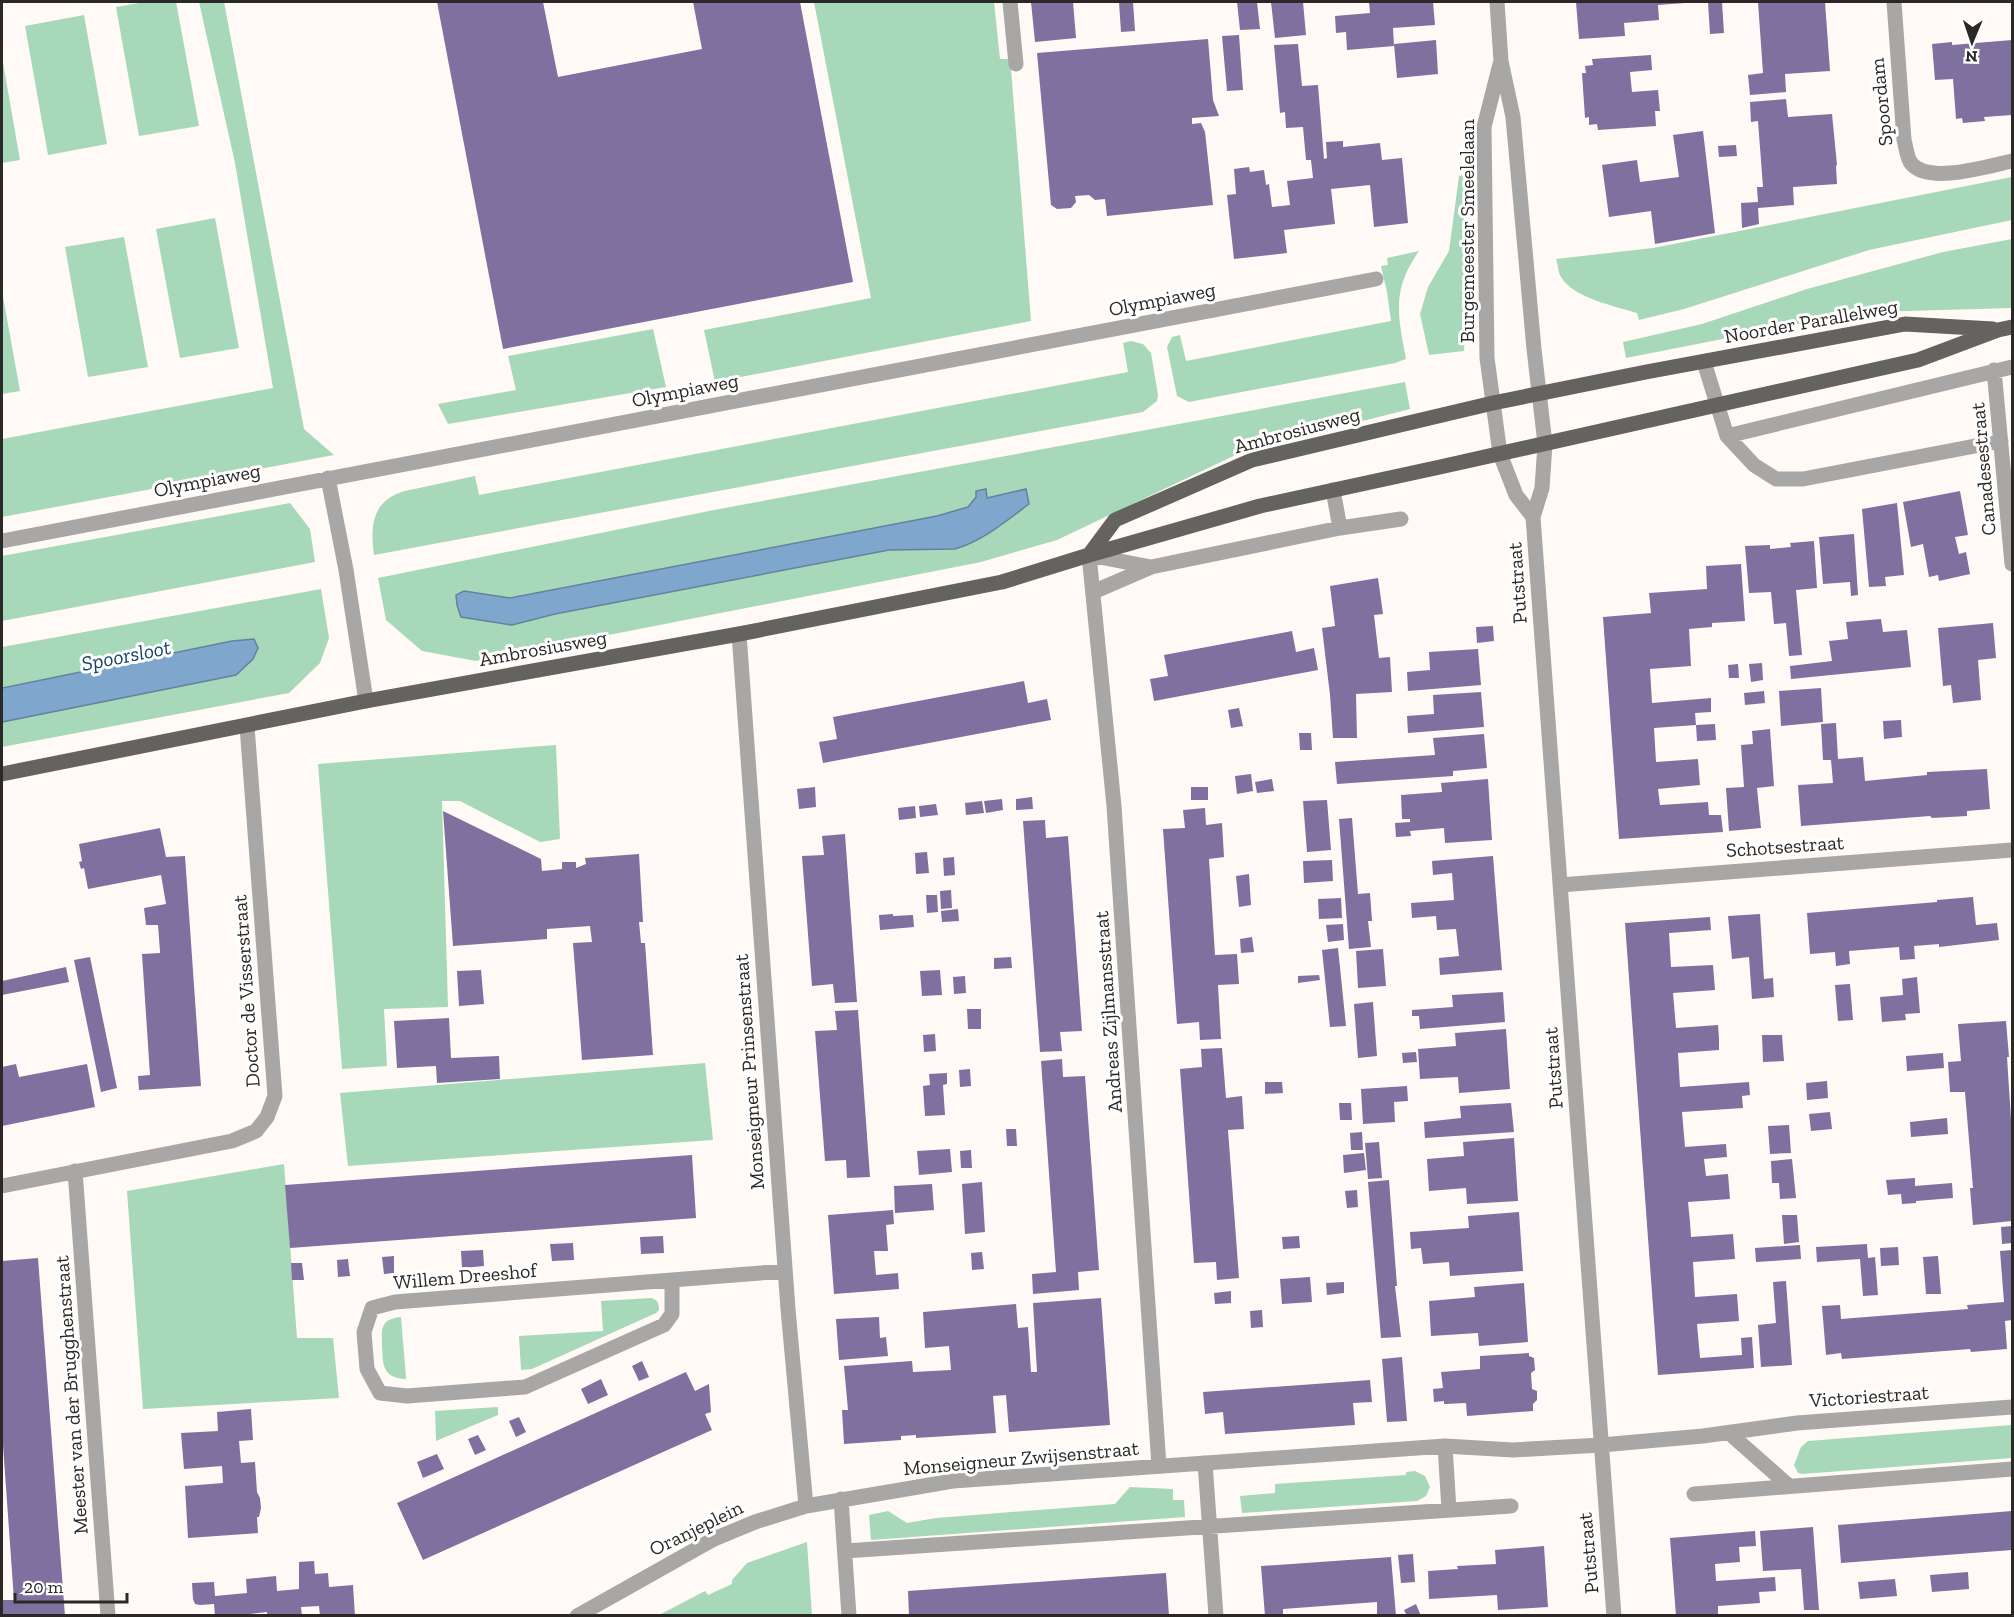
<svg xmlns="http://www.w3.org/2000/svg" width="2014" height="1617" viewBox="0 0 2014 1617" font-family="'Zilla Slab',serif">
<rect width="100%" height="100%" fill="#fffaf5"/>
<!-- green -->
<path fill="#a7d8b9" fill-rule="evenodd" d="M145,2H176L199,126L139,136L116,7Z
M199,2H224L304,429L334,455L2,517V439L273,388L235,163Z
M814,2H994L1000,59H1010L1011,69L1031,321L715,382L704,330L871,298Z
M84,15L107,144L48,155L25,26Z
M2,57L20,160L2,163Z
M1463,175L1466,299L1464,351L1429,355L1420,314L1428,287L1449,251L1459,176Z
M2012,177V220L1869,250L1684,309L1639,320L1637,313C1615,306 1573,298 1561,277C1558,272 1558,264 1556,259L1653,248Z
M215,218L239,348L180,358L156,229Z
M124,237L148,367L88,377L65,247Z
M2012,239V308L1872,312L1810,322L1626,358L1623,342L1702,324L1807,289L1943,252Z
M1419,251C1391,291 1398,315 1406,359L1395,363L1189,402L1177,396L1167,347L1172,337L1180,335L1186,361L1391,321L1387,292L1381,266L1388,265L1387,258Z
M2,291L20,391L2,394Z
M653,329L666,387L448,424L438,404L516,390L508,356Z
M1131,341L1143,344L1151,353L1158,395L1157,401L1143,412L374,555C370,526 372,500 405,491L475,476L479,495L1128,372L1123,343Z
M1405,382L1410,409L1244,451L1057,540L981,562L476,661L422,651L386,620L378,578L714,510ZM1025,489L1029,503L1001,526L955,549L889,550L555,614L512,625L464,591L510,598L937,516L968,507L976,497V491L987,498Z
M290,503L310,529L315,562L2,621V556Z
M321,589L329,638L320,663L289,693L2,747V722L236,675L232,641L2,688V647Z
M556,745L560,839L540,842L460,801H442L448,1007L384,1009L387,1066L342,1069L318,764Z
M705,1063L713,1140L348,1166L340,1093Z
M284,1164L297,1338H333L339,1398L143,1409L127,1191Z
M651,1298C658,1300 659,1303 659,1310L656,1313L532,1369L521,1370L519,1336L603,1331L601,1301Z
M401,1317L406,1377V1379C381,1378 383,1363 382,1344C381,1327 382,1319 401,1317Z
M498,1407V1415L436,1441L435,1411Z
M2012,1425V1458L1802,1474L1798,1473L1794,1465L1801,1447L1808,1441Z
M1415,1471L1425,1476L1430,1487L1426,1496L1417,1501L1242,1513L1240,1496L1275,1493V1484L1406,1475V1472Z
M1130,1487L1173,1489V1500H1184L1185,1517L871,1540L869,1515L888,1511L907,1523L936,1518L1115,1504Z
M807,1542L812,1615H659L705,1591L708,1595L732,1584V1580L747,1563Z"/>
<!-- water -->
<path fill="#7fa7cd" stroke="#66819b" stroke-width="1.5" d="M986,489L987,498L1026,489L1029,504C1006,521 983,541 955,549L889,550L555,614L512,625L461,617L457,605L456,595L464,591L510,598L937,516L968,507L976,497V491Z
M254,639L258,648L253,659L236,675L2,722V688L232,641Z"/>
<!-- building -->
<path fill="#7e709f" d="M437,2H543L558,77L702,49L693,2H800L853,282L503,349Z
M1031,2H1073L1076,38L1035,42Z
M1119,2H1133L1135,31L1121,32Z
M1237,2H1257L1260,29L1240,30Z
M1271,2H1303L1306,35L1275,38Z
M1369,2H1433L1435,25L1393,28L1394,46L1347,50L1346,32L1336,33L1335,16L1370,13Z
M1576,2H1685V3L1658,5L1659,20L1624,23L1625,36L1579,39Z
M1708,2H1722L1724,33L1710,34Z
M1758,2H1825L1830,71L1785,74L1786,92L1750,95L1748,75L1763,73Z
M1239,35L1243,90L1227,91L1222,36Z
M1208,39L1213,100L1219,116L1192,118V124L1201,123L1205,132L1213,205L1107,216L1105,199L1095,200L1089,195L1075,196L1076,202L1071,208L1057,209L1051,205L1037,53Z
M1436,40L1438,74L1397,78L1394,44Z
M2012,40V115L1984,117L1985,121L1963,123L1962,118L1956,119L1953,79L1935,80L1932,44L1952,42V45Z
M1298,44L1302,86L1318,85L1324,159L1327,158L1326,142L1343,141V147L1380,143L1382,160L1402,158L1408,223L1374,227L1370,185L1331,189L1335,224L1284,230L1287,253L1234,259L1227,195L1236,194L1234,169L1249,167L1250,172L1264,170L1266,185L1269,184L1272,207L1290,205L1287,181L1313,178L1311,160H1306L1303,127L1286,128L1285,112L1280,113L1274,45Z
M1651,55L1652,70L1630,72L1632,92L1658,90L1660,111H1655L1656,126L1598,130L1597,124L1589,125V117L1585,118L1582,73H1586L1585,66L1593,65L1592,59Z
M1786,99L1788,117L1832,114L1837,165L1836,166L1837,184L1793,187L1794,205L1758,208L1759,224L1742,228L1741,203L1758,202L1757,187H1763L1758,121L1751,122L1750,102Z
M1703,131L1715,233L1655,244L1651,211L1609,217L1602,165L1637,160L1640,182L1679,177L1673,135Z
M1736,145L1737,156L1719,157L1718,146Z
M1960,491L1968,535L1955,537L1959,554L1966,552L1970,574L1939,581L1938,575L1929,577L1923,544L1911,547L1903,502Z
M1897,503L1904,575L1885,577L1886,586L1869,587L1862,509Z
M1854,534L1858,595L1851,596L1850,582L1823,584L1819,537Z
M1814,541L1817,588L1796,590L1802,655L1789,656L1786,623L1774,624L1771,592L1749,593L1745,546L1770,545V549L1791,547L1790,543Z
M1741,564L1745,621L1712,623V627L1689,629L1691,666L1650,669L1652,703L1711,698V712L1695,713L1696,725L1715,724L1716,740L1697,741L1696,725L1654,728L1656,762L1698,759L1699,773L1700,785L1658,789L1660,805L1708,802L1709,815H1721L1723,832L1619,839L1603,617L1651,613L1649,593L1707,589L1706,566Z
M1378,578L1383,614L1374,615L1379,658L1390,657L1392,692L1356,694L1357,738H1333L1330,695L1322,628L1335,626L1330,586Z
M1881,619L1883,632L1907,630L1911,667L1791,679L1790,666L1832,661L1829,641L1848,639L1846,622Z
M1993,623L1996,658L1978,660L1981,700L1953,703L1951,685L1943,686L1938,628Z
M1493,626L1494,641L1477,643L1476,627Z
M1292,631L1296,652L1314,648L1318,670L1154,701L1150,679L1168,676L1164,655Z
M1478,649L1481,685L1408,691L1407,672L1430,670L1429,652Z
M1762,663L1763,680L1751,682L1749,664Z
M1738,664L1739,678H1729L1728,665Z
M1024,681L1028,703L1047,699L1051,720L823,763L819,742L837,739L833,717Z
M1821,688L1823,722L1781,726L1779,691Z
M1764,691L1765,703L1745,705L1744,693Z
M1481,692L1484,727L1408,733L1407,716L1434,714L1433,695Z
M1239,708L1243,726L1231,728L1228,710Z
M1901,720L1902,737L1884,739L1883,721Z
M1836,723L1838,759L1863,757L1865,781L1927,775V772L1987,769L1990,809L1967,811V816L1932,818L1930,816L1801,826L1798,785L1833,783L1831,760H1823L1821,724Z
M1770,729L1774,786L1757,788L1761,828L1729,831L1726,788L1744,787L1741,745L1753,744L1752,731Z
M1299,733H1311L1312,750H1300Z
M1484,734L1487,768L1453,771V776L1337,784L1335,762L1435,755L1433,738Z
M1251,774L1253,791L1237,794L1235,776Z
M1272,779L1274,791L1257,793L1255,782Z
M1488,779L1492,840L1445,843L1444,828L1410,831L1411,836L1396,837L1395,823L1410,822V819H1402L1401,795L1442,792L1441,783Z
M815,787L816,807L799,809L797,789Z
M1191,787H1208V800H1191Z
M1032,797L1033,809L1016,810V799Z
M1002,799L1003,810L986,813L984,801Z
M1327,800L1331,850L1307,852L1303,801Z
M982,801L984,813L966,815L965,803Z
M936,804L938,815L920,817L919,806Z
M915,806L916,818L899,820L898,808Z
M1205,808L1206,825L1222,823L1224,857L1209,859L1215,955L1237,954L1239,984L1218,985L1221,1039L1200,1040L1199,1022L1177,1024L1163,829L1185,828L1183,810Z
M443,811L541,859L542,871L562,869V862H576V868L586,864L585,858L639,854L643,922H639L641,943H645L653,1055L582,1060L573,943L592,942L590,926L547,929V939L453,946Z
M1352,818L1358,894L1370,893L1372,921H1368L1371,947L1349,949L1339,819Z
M1045,820L1046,838L1068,836L1082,1031L1060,1032L1062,1051L1040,1052L1023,821Z
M160,828L166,857L185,856L201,1086L139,1090L138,1076L150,1075L142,954L160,953V951L158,925H146L144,908L166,904L161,875L88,889L84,868L81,869L79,862L82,861L79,844Z
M845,834L857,1002L835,1003L833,984L812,986L802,856L824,855L822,836Z
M927,852L929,873L916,874L915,853Z
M1493,856L1502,970L1440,975L1439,958L1459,956L1456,929L1437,930L1436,916L1412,918L1411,903L1454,900L1452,873L1433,875L1432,861Z
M954,857L955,875L944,876L943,858Z
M1332,860L1333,881L1304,883L1303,861Z
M1249,874L1251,905L1239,907L1236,876Z
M951,890L952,908L941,909L940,891Z
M926,895H937L938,912L927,913Z
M1973,897L1976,925L1997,923L1999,940L1939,947V944L1914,946L1915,959L1900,960L1899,947L1849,951L1850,964L1836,966L1835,952L1810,954L1807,913L1937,902V900Z
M1341,898L1342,918L1319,919L1318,899Z
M958,909L959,921L942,922L941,911Z
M893,914V916L913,915L914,927L880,930L879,915Z
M1760,914L1764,979L1773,978L1774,997L1752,999L1749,957L1732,959L1728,916Z
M1710,917L1711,930L1669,933L1671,967L1713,965L1715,990L1673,993L1676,1028L1718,1025L1719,1039V1050L1678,1053L1680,1087L1749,1082L1750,1095L1742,1096L1743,1108L1682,1112L1685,1147L1726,1144L1727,1157L1704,1159L1706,1176L1728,1174L1730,1199L1688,1202L1690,1222L1691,1237L1733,1234L1735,1259L1693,1262L1695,1297L1737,1294L1739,1321L1697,1324L1700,1358L1742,1355L1741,1338L1752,1337L1754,1368L1658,1375L1625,923Z
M1343,924L1344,940L1328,942L1326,925Z
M1252,937L1254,952L1241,953L1240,939Z
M1338,948L1346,1026L1330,1027L1322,950Z
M1383,949L1386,986L1358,988L1356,951Z
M90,957L117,1088L101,1092L74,960Z
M1011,957L1012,968L994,969V958Z
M66,967L69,982L2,995V981Z
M481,970L484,1004L459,1006L457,971Z
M940,970L942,995L922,996L920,971Z
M1319,975L1320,980L1298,983V976Z
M965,976L966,993L954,994L953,977Z
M1917,977L1920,1013L1905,1014L1906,1020L1882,1022L1880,997L1903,995L1902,979Z
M1850,984L1853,1020L1838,1021L1835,985Z
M1503,992L1505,1022L1420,1029L1419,1016H1412V1010L1453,1007L1452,995Z
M1373,1002L1377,1056L1358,1058L1354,1004Z
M967,1009H981V1029H968Z
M858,1010L870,1177L847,1178L846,1160L825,1161L815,1031L837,1030L835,1011Z
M449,1018L451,1058L499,1056L500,1079L437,1083L436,1066L397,1068L394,1021Z
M2006,1021L2009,1057H2007L2012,1135V1221L1973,1225L1970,1188H1973L1965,1092H1950L1948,1062L1961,1061L1958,1024Z
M1506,1029L1510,1089L1459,1093L1458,1077L1420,1079L1418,1049L1456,1046L1455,1033Z
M935,1034L936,1051L924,1052L923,1035Z
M1762,1035H1782L1784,1061L1763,1062Z
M1222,1048L1226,1098L1242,1096L1244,1129L1228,1130L1239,1278L1217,1280L1216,1262L1194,1263L1180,1069L1202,1067L1201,1049Z
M1416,1052L1417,1062L1403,1063L1402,1053Z
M1943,1053L1944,1068L1907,1071L1906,1056Z
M1062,1059L1063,1077L1085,1076L1099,1270L1078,1272L1079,1290L1033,1294L1032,1274L1056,1272L1041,1061Z
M16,1064L19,1077L87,1064L95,1107L2,1126V1067Z
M970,1069L971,1086L960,1087L959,1070Z
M947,1073V1084L943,1085L945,1115L925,1116L923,1086L930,1085L929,1074Z
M1827,1081L1828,1098L1807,1100L1806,1083Z
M1265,1082H1282L1283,1093L1265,1094Z
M1407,1086L1408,1101L1394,1102L1395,1122L1363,1124L1361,1089Z
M1339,1103H1351L1352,1120H1340Z
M1511,1103L1514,1132L1425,1138L1424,1122L1461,1118L1460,1106Z
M1830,1112L1832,1129L1811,1131L1809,1114Z
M1947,1118L1948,1134L1911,1137L1910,1122Z
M1789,1125L1791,1153L1770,1154L1768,1126Z
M1006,1129H1016L1017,1146H1007Z
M1362,1132L1363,1150H1351L1350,1133Z
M1514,1138L1518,1201L1467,1204L1466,1188L1429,1191L1427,1159L1464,1156L1463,1142Z
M1379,1142L1382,1178L1368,1179L1365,1143Z
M950,1149L952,1172L919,1175L917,1151Z
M971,1150L972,1168H961L960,1151Z
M1364,1153L1366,1170L1344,1173L1343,1155Z
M692,1155L696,1218L290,1248L285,1185Z
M1792,1159L1796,1198L1780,1199L1779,1183H1772L1771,1161Z
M1915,1178V1186L1952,1183L1953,1198L1916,1201V1203L1902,1204L1901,1194L1888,1195L1886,1180Z
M1389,1180L1397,1286H1395L1401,1337L1381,1338L1368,1182Z
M982,1182L985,1232L965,1234L962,1184Z
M932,1184L934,1210L895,1213L894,1186Z
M1357,1190L1358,1207L1347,1208L1345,1191Z
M893,1210L894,1224L886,1225L888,1251H874L876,1275L898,1273L899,1289L834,1294L828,1215Z
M1519,1212L1523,1271L1450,1276L1449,1262L1423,1264L1421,1248L1411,1249L1410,1232L1469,1228L1468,1216Z
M1782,1215H1797L1799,1242L1784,1244Z
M2012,1226V1243L2002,1244L2001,1227Z
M663,1236L664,1253L641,1254L640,1237Z
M1299,1236L1300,1248L1283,1249L1282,1237Z
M573,1243L574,1260L552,1261L550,1244Z
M1867,1244L1868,1258L1875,1257L1878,1295L1863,1296L1860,1259L1817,1262L1816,1247Z
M1800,1245L1801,1259L1756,1262L1755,1248Z
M1898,1247L1899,1265L1881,1266L1880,1248Z
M483,1250L484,1266L462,1268L461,1251Z
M2012,1250V1320L2005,1321L2007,1349L1971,1352L1970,1349L1842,1359L1841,1353L1826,1355L1822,1306L1840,1305L1841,1319L1968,1309L1967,1305L2004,1302L2000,1251Z
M982,1252L984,1269L972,1270L971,1253Z
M394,1256V1273L384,1274L382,1257Z
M1938,1256L1941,1294H1926L1923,1257Z
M38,1258L65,1616H2V1600H14L2,1431V1261Z
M348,1259L350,1276L338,1277L337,1260Z
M291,1263H302L304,1280H292Z
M1310,1277L1312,1302L1282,1304L1280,1279Z
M1786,1281L1792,1365L1761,1367L1758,1325L1776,1323L1773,1282Z
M1344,1282V1293L1327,1295L1326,1283Z
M1524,1283L1528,1342L1479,1346L1478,1333L1431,1336L1429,1301L1475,1297L1474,1287Z
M1231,1291V1303L1215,1304L1214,1293Z
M1101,1298L1110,1425L1009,1432L1006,1395L993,1396L996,1433L916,1438V1435L901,1436V1440L844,1444L842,1410H848L844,1366L912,1361L913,1372L951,1370L949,1346L925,1348L923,1312L1016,1304L1018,1328L1028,1327L1031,1372H1037L1033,1303Z
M1262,1310L1263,1327L1251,1328L1250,1311Z
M879,1317L880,1338L886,1337L888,1356L839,1360L836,1319Z
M1529,1353V1356L1534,1358L1535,1370L1531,1373L1532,1389L1537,1391V1400L1533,1404V1411L1467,1416L1466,1403L1444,1404V1401L1434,1402L1433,1389L1443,1388L1441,1372L1480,1369V1356Z
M1402,1357L1407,1421L1387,1422L1382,1359Z
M642,1361L649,1377L639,1381L632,1366Z
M686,1372L695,1391L709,1384L711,1412L705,1414L712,1430L423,1560L397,1503Z
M601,1379L608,1395L588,1404L581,1389Z
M1370,1380L1372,1402L1353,1403L1355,1425L1225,1434L1223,1412L1205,1414L1203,1392Z
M251,1409L253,1440L239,1441L241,1463L255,1462L257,1492L260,1498L261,1508L259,1517H257L258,1533L188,1538L185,1486L223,1483L222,1466L184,1469L181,1433L218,1431L217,1412Z
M519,1417L526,1432L516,1437L509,1421Z
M478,1435L486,1450L475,1455L468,1439Z
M437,1454L444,1469L423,1478L417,1462Z
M2012,1511V1550L1841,1563L1838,1525Z
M1813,1527L1819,1610H1804L1801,1569L1763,1571L1760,1531Z
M1755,1531L1756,1546L1739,1547L1740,1562L1715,1564L1716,1581L1775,1577L1776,1591L1759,1592L1760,1603L1718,1606V1616H1676L1670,1538Z
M1544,1546L1548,1607L1498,1610L1497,1595L1429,1599L1428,1571L1458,1569L1457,1566L1496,1564L1495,1550Z
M1413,1554L1415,1582L1401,1583L1398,1555Z
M1391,1557L1396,1616H1377V1602L1283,1609V1616H1265L1261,1566Z
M314,1561L315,1574L328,1573L329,1587L353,1585L355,1616H320L319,1606L301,1607L302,1616H267V1612L250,1614V1616H215L214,1604L200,1605L195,1604L193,1599L192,1583L214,1582L215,1596L247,1593L246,1579L276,1576L277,1591L299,1589V1562Z
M1968,1572L1969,1589L1932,1592L1930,1575Z
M1166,1573L1169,1616H909L908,1591Z
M1895,1579L1897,1596L1860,1599L1858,1582Z
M1416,1604L1421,1616H1407L1404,1610Z"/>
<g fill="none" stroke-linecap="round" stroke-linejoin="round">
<!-- minor -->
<path stroke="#a8a7a5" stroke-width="15" d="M1010,2L1016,64
M1497,2L1501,61L1513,117L1534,349L1545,444L1542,488L1533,517L1614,1616
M1894,2L1904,140C1906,147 1907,158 1911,163C1928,185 1988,166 2012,161
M1500,64L1484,127L1487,358L1500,454L1516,495L1533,517
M1704,362L1727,436L1754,465L1776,479H1803L2001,441
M1994,370L2012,564
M1727,436L2012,367
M328,478L346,570L366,701
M1333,490L1340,528
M2,541L1376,279
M1093,592L1151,567
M739,634L788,1309L806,1506
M1560,885L2012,850
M75,1171L108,1616
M2,1186L232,1141L256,1131L267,1117L275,1096L247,726
M672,1280V1314L664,1325L525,1387L407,1396L380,1393L367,1369L364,1332L372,1308L395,1302L785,1271
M1729,1433L1789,1486
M1445,1446L1449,1510
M1205,1463L1216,1616
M1159,1466L1114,806L1089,555L1151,567L1340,528L1401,519
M1694,1494L2012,1469
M841,1499L849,1616
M845,1551L1511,1506
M577,1616L714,1539L755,1522L806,1506L953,1481L1445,1446L1513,1450L1601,1445L1703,1436L1797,1423L2012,1407"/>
<!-- major -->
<path stroke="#64635f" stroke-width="15" d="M1089,555L1115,520L1252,460L1493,403L1646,372L1905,324L1993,329
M2,774L366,701L739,634L1002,582L1089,555L1260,506L1440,467L1918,360L1998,330L2012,327"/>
</g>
<g text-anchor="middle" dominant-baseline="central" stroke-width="6" stroke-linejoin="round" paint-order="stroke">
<!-- street labels -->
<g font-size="20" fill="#2b2927" stroke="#fff">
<text transform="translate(1881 102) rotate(-96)">Spoordam</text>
<text transform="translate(1467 231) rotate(-90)">Burgemeester Smeelelaan</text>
<text transform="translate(1162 299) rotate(-11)">Olympiaweg</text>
<text transform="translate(1811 321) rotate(-10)">Noorder Parallelweg</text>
<text transform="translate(685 390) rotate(-11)">Olympiaweg</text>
<text transform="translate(1297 430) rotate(-15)">Ambrosiusweg</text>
<text transform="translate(1983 469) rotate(-95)">Canadesestraat</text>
<text transform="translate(207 480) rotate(-11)">Olympiaweg</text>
<text transform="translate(1517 583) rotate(-94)">Putstraat</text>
<text transform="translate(543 648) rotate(-10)">Ambrosiusweg</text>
<text transform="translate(1785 846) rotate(-4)">Schotsestraat</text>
<text transform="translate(246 991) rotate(-94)">Doctor de Visserstraat</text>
<text transform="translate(1108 1012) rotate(-94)">Andreas Zijlmansstraat</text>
<text transform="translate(1553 1068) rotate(-94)">Putstraat</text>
<text transform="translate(749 1072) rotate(-94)">Monseigneur Prinsenstraat</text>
<text transform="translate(465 1276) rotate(-5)">Willem Dreeshof</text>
<text transform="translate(71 1395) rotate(-94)">Meester van der Brugghenstraat</text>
<text transform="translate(1869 1396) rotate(-4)">Victoriestraat</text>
<text transform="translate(1021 1458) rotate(-5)">Monseigneur Zwijsenstraat</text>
<text transform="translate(696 1528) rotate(-26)">Oranjeplein</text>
<text transform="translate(1588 1553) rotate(-95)">Putstraat</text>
</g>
<!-- water labels -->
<g font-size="21" font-style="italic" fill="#164369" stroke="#fff">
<text transform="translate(126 655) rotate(-11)">Spoorsloot</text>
</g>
</g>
<!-- border -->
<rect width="2014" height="1617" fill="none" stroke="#2b2927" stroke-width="6"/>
<!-- north arrow -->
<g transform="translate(1972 42) rotate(182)" stroke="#ffffff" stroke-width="4.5" paint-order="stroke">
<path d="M0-4.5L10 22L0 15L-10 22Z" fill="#2b2927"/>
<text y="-9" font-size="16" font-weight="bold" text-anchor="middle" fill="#2b2927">N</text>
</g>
<!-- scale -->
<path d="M15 1593v9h112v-9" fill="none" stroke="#2b2927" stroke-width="3"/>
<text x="24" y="1593" font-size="18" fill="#2b2927" stroke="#ffffff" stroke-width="4.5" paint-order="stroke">20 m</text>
</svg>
